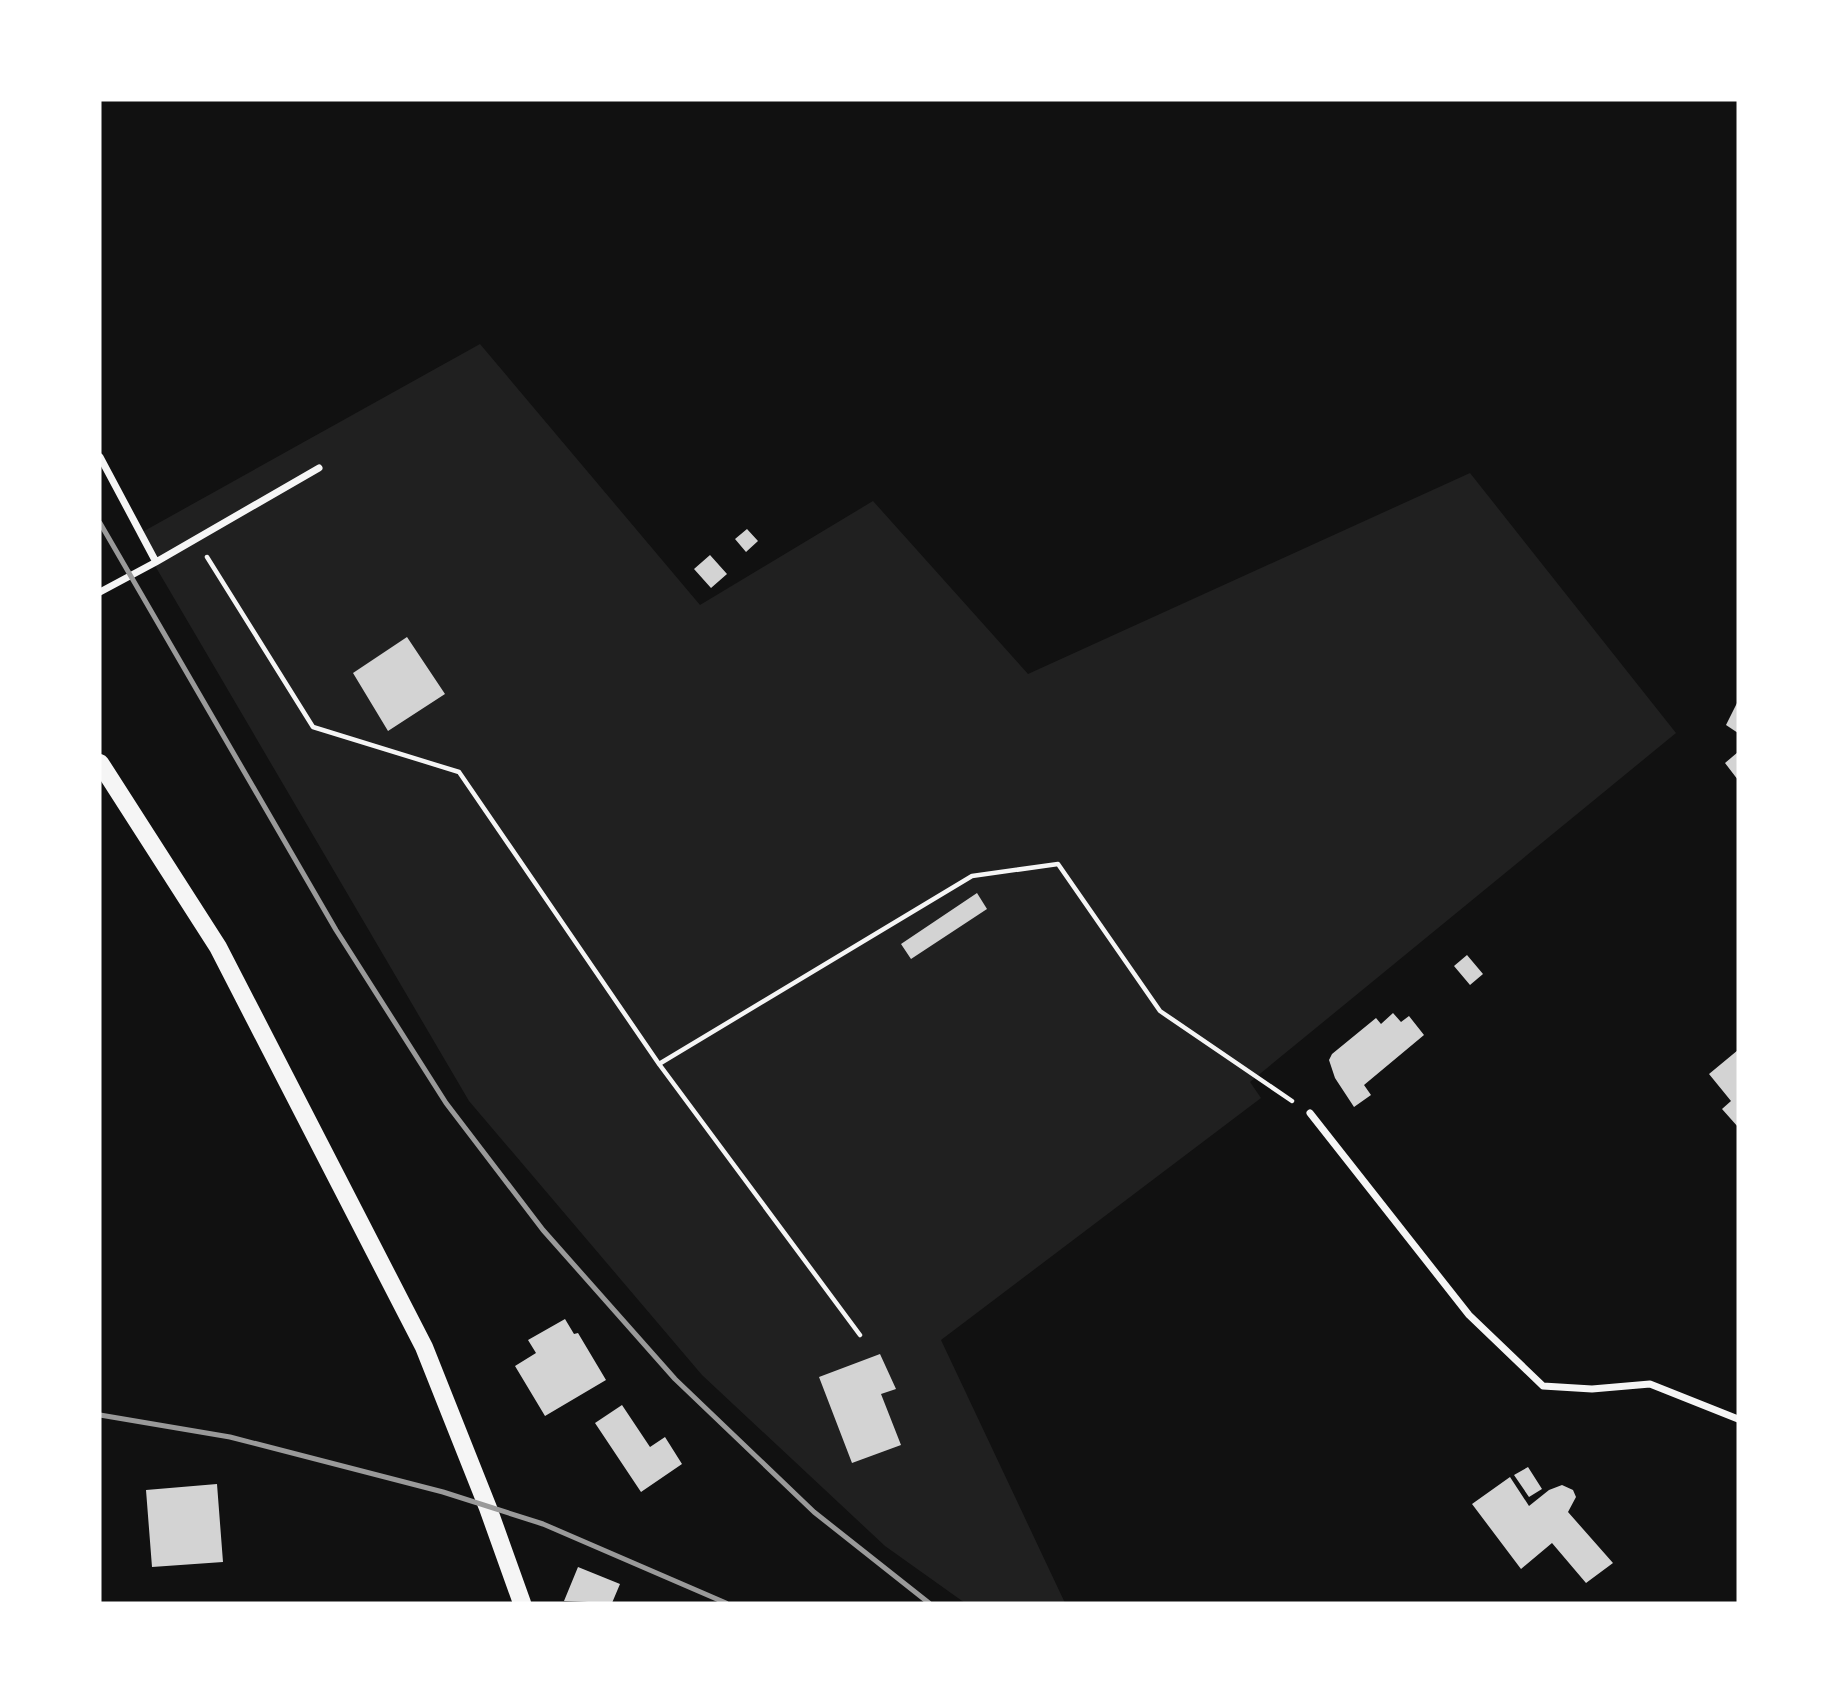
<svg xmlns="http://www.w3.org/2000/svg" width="1838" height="1703" viewBox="0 0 1838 1703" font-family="Helvetica,sans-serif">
<rect width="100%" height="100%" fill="#111"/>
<!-- green -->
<path fill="#202020" d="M480,344L700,605L873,501L1028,674L1470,473L1676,733L1250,1082L1261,1098L941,1340L1065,1603H965L885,1546L702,1375L469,1101L137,535Z"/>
<!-- building -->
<path fill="#d3d3d3" d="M747,529L758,541L746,552L735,539Z
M710,555L727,574L711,588L694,569Z
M407,637L445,694L388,731L353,673Z
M1738,701V733L1726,725Z
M1738,752V780L1725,763Z
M977,893L987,909L911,959L901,944Z
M1467,955L1483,974L1470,985L1454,966Z
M1393,1013L1401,1022L1409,1016L1424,1035L1364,1085L1371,1095L1354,1107L1335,1078L1329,1060L1332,1054L1376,1018L1381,1024Z
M1738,1050V1127L1722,1109L1731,1101L1709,1074Z
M565,1319L574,1334L578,1333L606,1380L545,1416L515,1366L536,1353L528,1340Z
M880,1354L896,1389L881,1394L901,1445L852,1463L819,1377Z
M622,1405L650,1447L665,1437L682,1464L641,1492L595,1423Z
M1528,1467L1542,1489L1529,1497L1514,1475Z
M1510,1477L1529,1506L1549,1490L1562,1485L1573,1490L1576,1497L1568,1512L1613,1563L1586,1583L1552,1543L1521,1569L1472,1504Z
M217,1484L223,1562L152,1567L146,1490Z
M578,1567L620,1584L612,1603L564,1601Z"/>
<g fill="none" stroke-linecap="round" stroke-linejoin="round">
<!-- path -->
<path stroke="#f5f5f5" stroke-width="4.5" d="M207,557L313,727L459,772L659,1064L860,1335
M659,1064L972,876L1058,864L1160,1011L1292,1101"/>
<!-- minor -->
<path stroke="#f5f5f5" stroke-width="7" d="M100,457L156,562L100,592
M156,562L319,468
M1310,1113L1469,1315L1543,1386L1592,1389L1650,1384L1738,1419"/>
<!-- primary -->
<path stroke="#f5f5f5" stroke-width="18" d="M100,763L218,947L424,1347L488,1508L522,1603"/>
<!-- rail -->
<path stroke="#9a9a9a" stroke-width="5" d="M100,523L336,930L446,1103L543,1230L675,1379L814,1512L929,1603
M100,1415L230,1437L443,1492L543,1524L726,1603"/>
</g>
<!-- border -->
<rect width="1838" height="1703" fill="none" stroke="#ffffff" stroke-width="203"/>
</svg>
